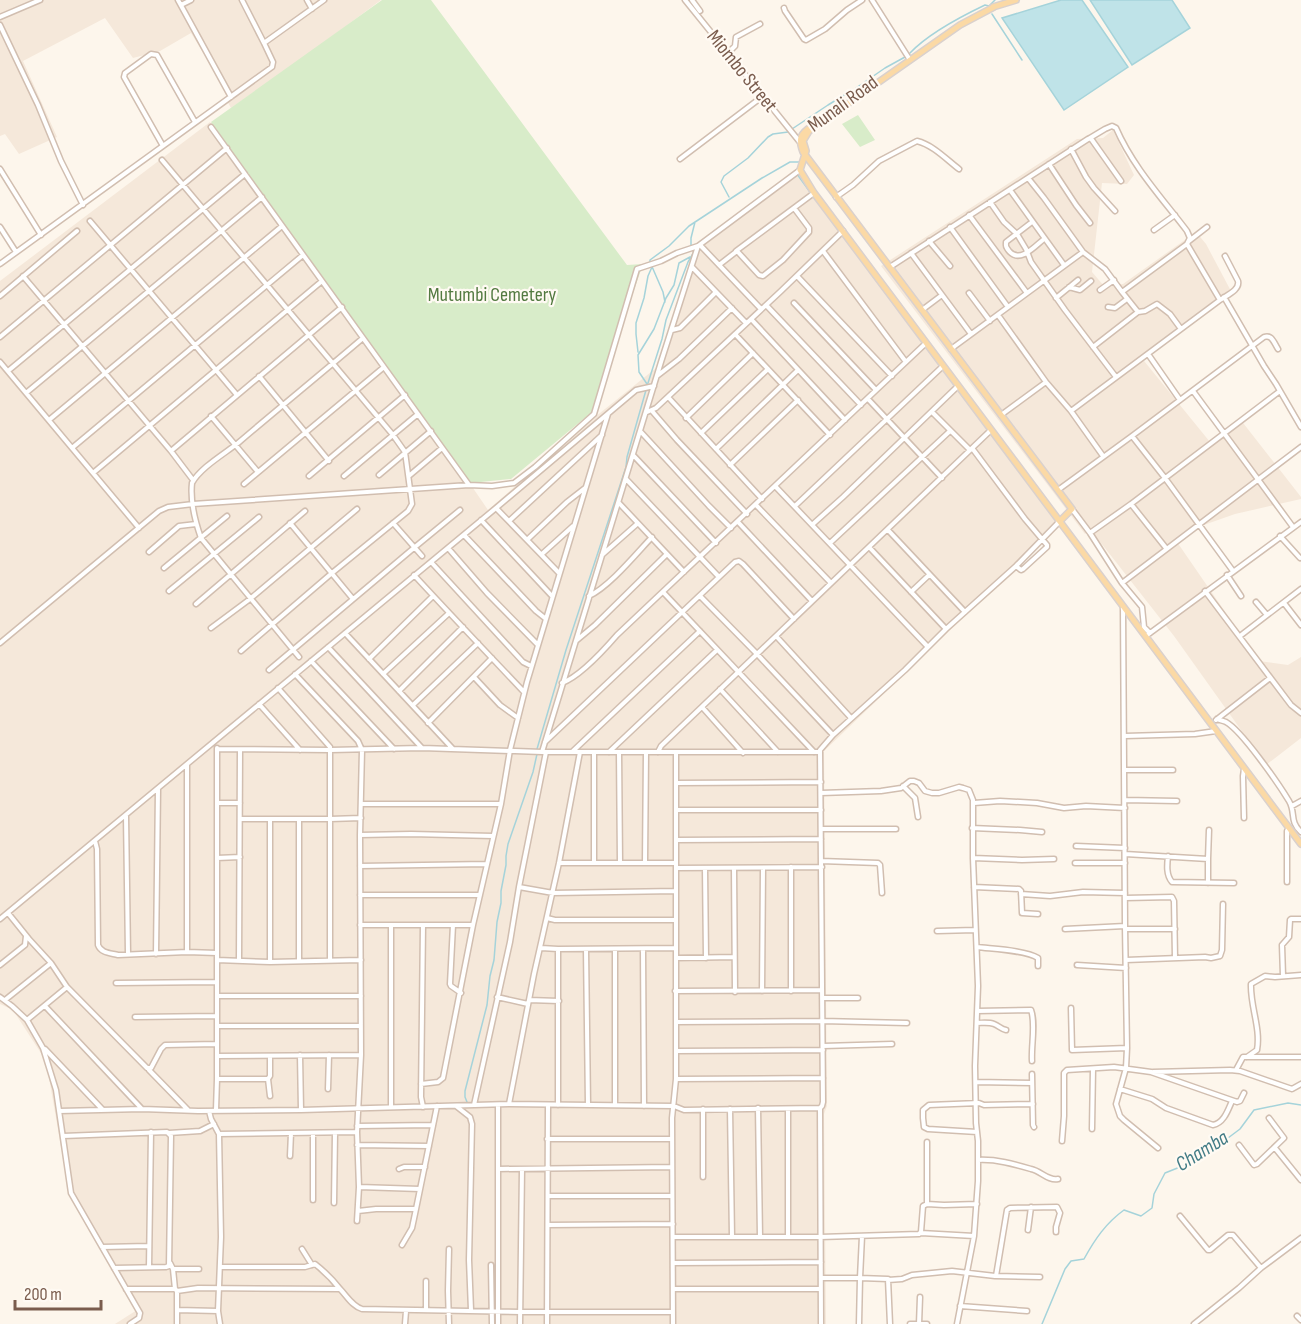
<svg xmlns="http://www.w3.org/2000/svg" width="1301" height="1324" viewBox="0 0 1301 1324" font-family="'Sofia Sans Condensed',sans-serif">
<rect width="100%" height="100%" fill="#fdf6ec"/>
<!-- residential -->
<path fill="#f5e8da" d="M0,0H381L307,55L231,108L227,101L231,98L191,33L160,51L133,58L105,18L23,61L57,137L19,154L5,134L0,136Z
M210,122L438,437L488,510L595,417L656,368L694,251L699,249L797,172L992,430L1060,525L824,751L827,1106L824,1114L826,1324H115L137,1310L69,1192L46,1061L13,1010L0,1004V281Z
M1113,130L1134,175L1127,184L1102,183L1092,272L1104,286L1123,284L1196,232L1206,244L1232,293L1174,336L1140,356L1210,442L1240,419L1301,497V499L1235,514L1198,527L1177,542L1259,661L1288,665L1301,657V738L1266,765L1174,636L1090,529L1085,534L881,266L1077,139L1103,138Z"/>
<!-- green -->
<path fill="#d8ecc9" d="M382,0H431L627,265L643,264L592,412L511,479L471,483L211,122Z
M858,115L875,140L860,147L842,124Z"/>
<!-- water -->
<path fill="#bfe3e8" stroke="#a5d3da" stroke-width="1.5" d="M1061,0H1082L1128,67L1064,110L1002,18Z
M1090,0H1172L1190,28L1132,65Z"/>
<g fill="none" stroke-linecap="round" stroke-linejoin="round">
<!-- stream -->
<path stroke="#a5d3da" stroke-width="1.5" d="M992,14L1022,60
M910,53C927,35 962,16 985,5L989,6L995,0
M856,88L885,68L905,57
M792,129L828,105L851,91
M797,174L810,192V194
M729,197L721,182L724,176L748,158L768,137L773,134L788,132
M691,245V238L695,222
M665,302L663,292L650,262V260L669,246L689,226L762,178L790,162H799
M638,352L636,334V323L644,298L648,276L652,267
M648,383L662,339L666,320L688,262L695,250
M647,384L639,372L638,355L654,329L666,298L674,285L679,263L690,257
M537,749L566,650L626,467L627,457L646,390
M467,1102L465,1097V1091L487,1005L490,976L494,960L497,922L501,903V891L506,865V856L508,844L533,772L537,754
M1042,1324L1065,1269L1071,1261L1084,1259C1095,1239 1106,1223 1124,1210L1141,1216L1152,1208L1154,1194L1165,1173L1190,1163L1228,1138L1240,1129L1254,1110L1288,1103L1301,1105"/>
<!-- minor casing -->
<g stroke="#d1beb0" stroke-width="7">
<path id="minor" d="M178,0L231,97
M307,0L312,9
M685,0L799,141
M692,0L700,11
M872,0L910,60
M181,5L191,0
M784,8L785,11L804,39L806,40L825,29L847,10L862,0
M0,17L40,0
M0,25L38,105L61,161L83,205
M264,43L324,0
M728,53L735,46L736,37L760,24
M211,127L469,485
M1090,138L1105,129L1112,126L1116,128C1133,167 1162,198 1187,231L1190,238L1187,244L1122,292L1138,312
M163,146L124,77L125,73L151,54L157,55L195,122
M1071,149L1086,177L1094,188L1115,211
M680,159L763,96
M162,160L393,435L405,452L412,504L408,511L332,573L241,651
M1049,164L1076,205L1090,223
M0,169L41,235
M1028,178L1044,198L1083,252L1105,269L1122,292
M1010,190L1064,265
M836,197L853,185L879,161L917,141C933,145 946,159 959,169
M990,202L1004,222L1017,234L1026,249L1031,262L1065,310L1116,377
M969,215L1027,293
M90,221L237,395
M1032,222L1006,242C1006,248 1005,245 1009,251C1020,264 1035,246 1044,239
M0,227L16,252
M950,227L1008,307
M1154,230L1175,215
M929,241L950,266
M1189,241L1207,227
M1187,244L1220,300
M700,245L761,309
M736,251L814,193
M823,251L906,362
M911,253L971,334
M0,264L272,67L273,62L264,43L242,0
M719,265L737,251L759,275L763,276L783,260L809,232V228L794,208
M692,267L746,323
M890,267L1088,139L1090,138L1092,140L1121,181
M23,276L171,451
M797,276L892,376
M1069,287L1080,290L1091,281
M1100,290L1114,280
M969,293L990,321
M0,296L77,231
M1224,297L1264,366L1276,384L1301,427
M1056,298L1078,280
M794,303L876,390
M766,305L861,405
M1108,307L1115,308L1127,299
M922,310L942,295
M998,315L1046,382L1071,411L1103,456
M751,319L845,420
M672,330L680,328L716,292
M735,334L830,435
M0,337L227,148
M1093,347L1138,312L1145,311L1157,304L1170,314L1181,329
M951,349L1083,252
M1148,354L1180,400
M0,362L139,528
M8,371L245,174
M259,376L329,461
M657,376L679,359L732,308
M1193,391L1293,527
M26,393L262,197
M668,397L762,499
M868,399L942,478
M652,411L677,440L747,514
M1071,411L1220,300C1227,295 1240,290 1238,281L1225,256
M647,412L656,408L781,291L843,231
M932,412L970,450
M1001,415L1046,382
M211,416L258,472
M686,418L753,353
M49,420L282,226
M641,432L709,506L731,528
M701,433L768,369
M1132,436L1165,478L1233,571
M72,448L303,255
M972,448L1025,519L1047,545V547L1023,569L1021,570L1016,566
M716,449L798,370
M634,456L716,543
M730,465L798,400
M93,473L322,281
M379,475L431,431
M410,475L442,448
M309,476L405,395
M344,476L418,414
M626,479L719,577
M193,480L171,451L342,307
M244,484L384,367
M775,486L928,647
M1058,490L1132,436L1264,337C1272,334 1274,343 1278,349
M619,503L684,572
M1131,504L1166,548
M756,505L831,583
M795,506L943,366
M496,508L559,573
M1072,509L1090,533L1122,583L1142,607L1144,627L1150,633
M481,520L552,596
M509,521L602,435
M738,522L812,601
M290,523L353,599
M393,523L422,556
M813,524L843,497L958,386
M888,530L965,612
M1090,533L1131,504L1280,391
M464,535L536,611L546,619L608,414
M1280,536L1300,558
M528,539L567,502L585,488
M830,543L950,431
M869,547L946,629
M448,548L487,593L538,645
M149,552L179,526L196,524
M542,554L573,526
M602,555L637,524
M431,562L523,662L531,666
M164,568L227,516
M414,575C450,614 487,653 524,692
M1227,575L1241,596
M1122,583L1301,447
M169,591L259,517
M1205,591L1291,705L1301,713
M663,592L814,752
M911,592L929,575
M589,596C609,587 636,554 652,537
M700,596L757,654L833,735
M1256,602L1267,615
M1284,603L1301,625
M196,604L305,511
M1123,607L1125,926L1127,1048L1126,1068L1116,1104L1120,1116L1124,1120L1158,1148
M211,628L250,599L357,509
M345,633L453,749
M776,636L851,718
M1146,636L1301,522
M1240,636L1301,589
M577,640L595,625L667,554
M0,643L159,511L168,507L193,504L469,485L492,486L514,483L535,467L594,414L637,269L661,261L677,253L698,246L800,170
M328,647L422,748
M299,657L201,538C195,521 190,501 192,483C200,468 224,454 238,443C279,408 322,373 363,338
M369,659L433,596
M311,661L394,749
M269,670L415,547L460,510
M383,674L448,614
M474,677L500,705L518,718
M562,683C581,676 604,650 617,635L926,343
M278,688L330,747V960
M720,689L778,752
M399,691L463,627
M259,704L300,750
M413,705L478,643
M702,707L743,753
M1217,719C1219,720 1224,721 1226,722C1242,731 1278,783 1289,801C1296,813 1289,821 1301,832
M1216,720L1270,678
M428,723L492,658
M1125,736L1195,734L1216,731
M545,742L735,562L739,561L743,564L794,619
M217,748V1079H268L270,1076V1056
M217,749L330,750L422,748L542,752H820
M573,751L700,631
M542,752L661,362L698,246
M594,752V862
M609,752L717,650
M619,752L620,863
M658,752L661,746L991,430
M187,765V952
M1124,770H1173
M676,783L821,782
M903,786L915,798L918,817
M821,793L881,791L901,788L910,781H914L919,783L925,791L932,793H939L959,787L963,788L969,790L973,800V858L978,986L975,1066L976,1123L978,1141V1181L974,1236L957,1324
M1125,800L1177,801
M217,803H240
M974,803L1000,801L1037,803L1064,808L1086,806L1125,808
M361,804H501
M1292,806L1301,801
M676,810H821
M126,816L128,954
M1244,818L1243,776L1244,769
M240,819H330L361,818
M972,828L1020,830L1042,832
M821,829H896
M360,835L411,834L493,836
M676,840L821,839
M95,841L97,849L98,945C101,953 110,953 118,955L187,952L217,953
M1076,846L1125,848
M1125,854L1208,859V883
M1168,856C1167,865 1166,875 1172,882L1234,883
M217,858L240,857
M973,858L1022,860L1054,859
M1208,859L1209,830
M821,861L878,863L880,865L882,893
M559,863H676
M645,863L646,752
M1075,863H1125
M360,866L487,864
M676,868L822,867
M705,868L706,958
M734,868L735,992
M1287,882V831L1289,829
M519,887L553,893L676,891
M974,887L1019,889L1021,891L1022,913L1038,914
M1021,894L1050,896L1083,892L1125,893
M360,895H480
M1125,898L1172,897L1174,901L1175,958
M8,913L29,939L51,963L67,987L147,1068H151L161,1049L165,1045L217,1044
M547,918L555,920H676
M0,919L496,508L636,390L654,386
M360,925H473
M423,925L421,1097L423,1107
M453,925L450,984L451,986L461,993
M1065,929L1125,926
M1125,929H1175
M937,931L975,930
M977,947C993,949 1025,950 1038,958V966
M541,948L558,949L676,948
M586,949L588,1105
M643,949L644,1106
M156,954L158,789
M676,958L734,957
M217,960L270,962L361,960
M1126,960L1205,957L1211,958L1220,956L1222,950L1223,904
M239,961L240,750
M299,961V819
M270,962V819
M0,965L25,945L26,936
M1077,965L1126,968
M1283,976L1282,945L1289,937L1290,920L1291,919H1301
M116,983L217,982
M675,991L822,990
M762,991L763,868
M791,991V867
M217,996H361
M0,997L12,1006L27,1020L43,1048L56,1090L71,1193L140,1313L139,1318L130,1324
M497,997L528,1004
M822,998H858
M5,1000L51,963
M529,1000L559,1001
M45,1006L142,1109
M1071,1008L1072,1050L1127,1048
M977,1011L1031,1010C1036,1023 1031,1046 1032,1061
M135,1017L217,1016
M27,1020L67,987
M676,1022L822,1021L907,1023
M977,1023C983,1023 989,1022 994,1024C999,1026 1001,1029 1006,1030
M218,1026H360
M823,1046L892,1044
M45,1049L102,1109
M676,1051L823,1050
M300,1055L301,1110
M217,1056L361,1055
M1247,1057L1257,1050C1261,1028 1250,1006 1251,984L1265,976L1275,977L1301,975
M149,1070L188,1110
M1236,1070L1243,1057H1301
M1153,1072L1230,1070L1240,1071L1289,1088L1292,1089L1301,1084
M1032,1074L1033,1125L1034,1127
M268,1079L270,1096
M676,1079L823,1078
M976,1082L1032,1083
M421,1084L438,1082L443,1078L473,925L501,804L510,750L527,682L546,619
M328,1089L329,1055
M1120,1089L1152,1099L1166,1108L1213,1125C1224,1123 1228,1110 1232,1101
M509,1104L534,974L559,863L580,752
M474,1105L510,942L519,887L546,752
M558,1105V949
M615,1105V949
M456,1106L470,1117L472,1124L469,1260L471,1310
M391,1107V925
M758,1108L760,1237
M703,1109V1177
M730,1109L732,1237
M788,1109V1237
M216,1110L217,1079
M59,1111L142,1109L198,1111L301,1110L509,1104L674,1106L684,1110L820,1108
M209,1111L211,1119L219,1134L221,1237L218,1311L220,1324
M357,1126L433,1125
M1092,1129L1093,1069
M357,1132L359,1187L357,1221
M977,1132L928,1129L924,1127L923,1118V1110L929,1105L979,1103L984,1105L1033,1104
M169,1133L200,1131L214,1124
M219,1134L357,1132L361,1055L360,835L362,750L358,741L295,674
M63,1136L167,1132L171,1136L169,1266L166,1267L114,1268
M547,1139H672
M1062,1141L1064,1116V1073L1067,1070L1114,1067L1151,1072L1237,1102L1240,1101L1244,1093
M357,1145L429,1146
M1239,1145L1254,1165L1257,1164L1284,1138L1269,1118
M1275,1148L1301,1180
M290,1156L291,1133
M978,1160C996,1159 1014,1164 1031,1169C1041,1171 1048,1181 1058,1179
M399,1169L404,1167H425
M498,1169L672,1167
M359,1187L420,1189
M548,1196H672
M313,1200V1133
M334,1203L335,1133
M927,1204L944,1205L977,1204
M358,1211L376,1209H416
M1180,1216L1208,1250H1210L1228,1235H1233L1261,1268
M548,1225L673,1224
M1028,1230L1031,1207
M921,1233L974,1236
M862,1236L860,1278L888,1279L890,1324
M673,1237H820L919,1234L921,1232L923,1206L927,1204V1142
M402,1245L412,1228L416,1209L437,1106
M102,1247L149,1246
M302,1249L312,1265
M170,1263L173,1269L175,1289L177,1291V1324
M673,1263L821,1262
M491,1265L492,1324
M149,1267L151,1132
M220,1267H305L315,1264C324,1271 333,1280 340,1289C347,1296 352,1306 362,1309L520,1312H673
M173,1269H199
M996,1276L1007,1210L1010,1208L1057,1207L1060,1213L1056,1227V1232
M821,1278H860L859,1324
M888,1280L902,1279L912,1275L952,1271L995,1276L1040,1277
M126,1289H175
M673,1289H820
M177,1291L198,1288L340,1289
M960,1306L1027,1311
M177,1310L218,1311
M426,1310V1281
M1297,1316L1301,1320
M405,1324L406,1311
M449,1324L448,1291L449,1249
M498,1324V1105
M520,1324L522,1169
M547,1324L548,1105
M673,1324L672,1118L676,1079V753
M821,1324L820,1108L822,1106L823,1102L820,750L833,735L905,670L946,629L1016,566L1060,521
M910,1324H927
M919,1324L920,1297
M1194,1324L1239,1288L1261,1268L1301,1238"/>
</g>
<!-- major casing -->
<g stroke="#dad1cd" stroke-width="8">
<path id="major" d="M993,7L1016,0
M994,7L960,25L809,131L803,141L806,151L800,170L814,193L1301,844
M808,129C799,136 799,141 803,152L1072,509L1060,521"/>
</g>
<!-- minor -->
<use href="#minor" stroke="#fff" stroke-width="4"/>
<!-- major -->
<use href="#major" stroke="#fbd9a5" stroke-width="5"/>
</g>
<g text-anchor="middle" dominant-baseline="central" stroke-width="4.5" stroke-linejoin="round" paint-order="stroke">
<!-- street labels -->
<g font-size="20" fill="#7a5c4d" stroke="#fffaf3">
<text transform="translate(742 71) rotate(51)">Miombo Street</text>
<text transform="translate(843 104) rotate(-36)">Munali Road</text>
</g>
<!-- park labels -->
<g font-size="20" fill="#537a41" stroke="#fffaf3">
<text x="492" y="295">Mutumbi Cemetery</text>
</g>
<!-- water labels -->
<g font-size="21" font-style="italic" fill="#437c86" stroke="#fffaf3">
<text transform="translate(1202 1151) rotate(-32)">Chamba</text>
</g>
</g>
<!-- scale -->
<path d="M15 1300v9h86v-9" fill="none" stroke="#7a5c4d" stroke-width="3"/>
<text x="24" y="1300" font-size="18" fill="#7a5c4d" stroke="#fffaf3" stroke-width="4.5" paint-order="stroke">200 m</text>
</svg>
